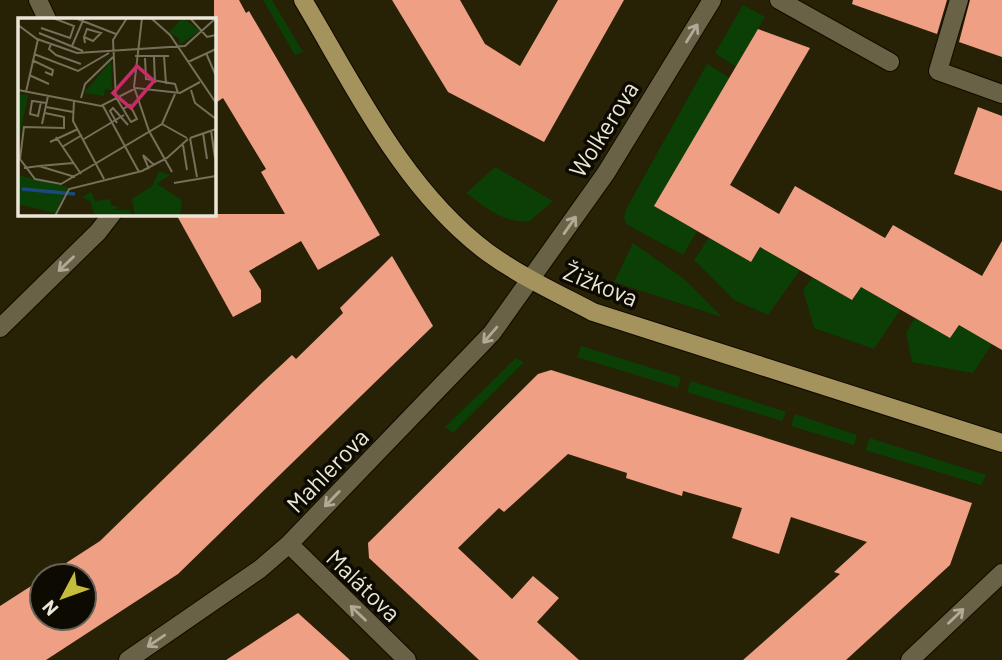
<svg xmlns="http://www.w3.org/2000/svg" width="1002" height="660" viewBox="0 0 1002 660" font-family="Barlow,sans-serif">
<rect width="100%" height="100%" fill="#272106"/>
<!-- green -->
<path fill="#0b3f05" d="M263,0H272L303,52L295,55Z
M743,5L765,17L736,67L715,53Z
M707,64L730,78L654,206L697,231L683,255L626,224L624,218L626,209Z
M495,167L553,201L530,221C504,224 486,208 466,193Z
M709,238L751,262L760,247L800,270L768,315L734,300L694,260Z
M633,243L683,278L722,317L614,282Z
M813,277L852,300L861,287L900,310L874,349L814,328L803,290Z
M915,318L950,338L959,325L992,344L973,373L912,362L906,333Z
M581,346L681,377L678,388L577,357Z
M516,358L524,362L453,433L445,427Z
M691,381L786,412L782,421L687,392Z
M795,414L857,435L854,445L791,426Z
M870,438L986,475L981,485L865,450Z"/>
<!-- building -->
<path fill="#ef9f84" d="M214,0H239L246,13L249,11L380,235L318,270L301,241L249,271L261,290V302L233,317L176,214H285L261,172L266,169L223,98L214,104Z
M392,0H460L485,44L520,66L558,0H624L544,142L448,92Z
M853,0H947L937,34L852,4Z
M970,0H1002V57L959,42Z
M758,29L810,48L730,185L779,214L795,186L885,238L893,225L982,276L1002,241V350L959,325L950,338L861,287L852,300L760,247L751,262L654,206Z
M978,107L1002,116V191L954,174Z
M392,256L433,326L178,574L46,660H0V606L42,579V618H84V576H46L100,541L263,382L292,355L296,359L343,313L340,308Z
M551,370L972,503L950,565L846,660H743L840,574L834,572L867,542L791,517L779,554L732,538L742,508L683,491L682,496L626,478L627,473L568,454L504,512L499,508L458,548L512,599L533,576L559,598L537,622L579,660H479L369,558L368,543L538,374Z
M298,613L350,660H226Z"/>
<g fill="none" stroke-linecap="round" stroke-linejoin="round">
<!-- minor casing -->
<g stroke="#100a00" stroke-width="20">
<path id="minor" d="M38,0L47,19
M779,0L890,62
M959,0L938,71L1002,94
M0,328L98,232L112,214
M289,544L407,660
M128,660L260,569L289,544L492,333L606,173L712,0
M910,660L1002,573"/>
</g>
<!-- major casing -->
<g stroke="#100a00" stroke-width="20">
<path id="major" d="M303,0C355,87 404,190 487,252C520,276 557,293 593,312L1002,443"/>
</g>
<!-- minor -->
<use href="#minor" stroke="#696246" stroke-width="18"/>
<!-- major -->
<use href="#major" stroke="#a4935c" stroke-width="18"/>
</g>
<!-- one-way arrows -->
<defs><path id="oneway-shaft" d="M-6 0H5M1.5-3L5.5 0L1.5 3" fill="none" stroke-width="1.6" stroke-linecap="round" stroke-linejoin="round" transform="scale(1.75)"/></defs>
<g stroke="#b0ab96">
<use href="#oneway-shaft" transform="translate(692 33) rotate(-58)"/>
<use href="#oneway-shaft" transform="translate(570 225) rotate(-55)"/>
<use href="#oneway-shaft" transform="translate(66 264) rotate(136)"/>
<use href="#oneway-shaft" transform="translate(490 335) rotate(131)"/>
<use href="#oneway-shaft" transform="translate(332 499) rotate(134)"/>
<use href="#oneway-shaft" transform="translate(358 613) rotate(-136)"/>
<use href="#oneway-shaft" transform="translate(956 616) rotate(-44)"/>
<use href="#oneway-shaft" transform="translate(156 641) rotate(146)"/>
</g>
<g text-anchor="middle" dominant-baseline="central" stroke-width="7" stroke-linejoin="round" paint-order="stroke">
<!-- street labels -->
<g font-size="24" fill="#ebe7d8" stroke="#0d0a02">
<text transform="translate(603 129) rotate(-58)">Wolkerova</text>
<text transform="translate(601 284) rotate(22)">Žižkova</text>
<text transform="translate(327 470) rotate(-46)">Mahlerova</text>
<text transform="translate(364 585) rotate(44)">Malátova</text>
</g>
</g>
<!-- overview -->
<g transform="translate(18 18)">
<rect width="198" height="198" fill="#272106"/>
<path d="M165,0L182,13L161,27V20L151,14ZM93,43L94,72L87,71L86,78L66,75ZM0,76L10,77L0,126ZM141,153L152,157L139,166L164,182L162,198H117L114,181L134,168ZM0,157L50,169L37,195L0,186ZM73,174L77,183L92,181L93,187L101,189L94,192H111L115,198H77L72,183L64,179Z" fill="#0b3f05"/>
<path fill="none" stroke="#1a497f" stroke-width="3.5" d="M4,171L57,176"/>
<path fill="none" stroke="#75705a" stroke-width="2" d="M57,0L98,16M124,0L116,69L131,113L154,154M133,0L152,17L198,85M172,0L189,19L198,17M0,7L19,21L59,35L167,28L198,0M23,10L52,20L56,8L35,0M21,15L65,33M66,19L75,23L83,15L69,11L66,19L67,25M33,26L31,31L38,37L63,46M54,28L66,0M188,35L198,58M16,36L60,53L91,35M117,38H151M146,38L148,66M136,39L137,65M127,40L128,61L157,66L160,75M14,42L35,52L34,57L27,54M170,44L198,31M11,57L31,66M0,72L83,88L118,70L162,75L182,64M173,72L177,85L198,101M8,74L20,21M63,80L67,66L95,39M99,81L113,104L119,101L112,87L105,91M98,82L95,22L109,0M56,83L55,103L86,161M23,84L20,98L12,96L14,83H15L28,85M85,88L121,154M28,89L55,94M27,95L46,99V110L6,109L2,141L17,161L43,166L144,106L157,76M99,105L92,93L95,90L110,107M24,106L30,78M144,106L169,120M193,112L197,140M185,115L189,141M38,119L63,156M172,120L179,159M172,120L198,111M66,121L106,97M32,124L60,111M165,127L169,152M44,129L64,117M21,148L55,145M6,150L21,148L57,159M131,151L125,137L136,147M156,165L198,158M37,198L51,171L124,153L149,140L170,121"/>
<path fill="#c62d68" fill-opacity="0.15" stroke="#c62d68" stroke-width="3.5" d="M119,48L136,63L113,90L95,75Z"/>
<rect width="198" height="198" fill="none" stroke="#ebe7d8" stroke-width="3.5"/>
</g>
<!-- north arrow -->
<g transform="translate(63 597) rotate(229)"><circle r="33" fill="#0d0a02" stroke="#666258" stroke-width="2"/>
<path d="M0-5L12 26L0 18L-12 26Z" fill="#c5bc3d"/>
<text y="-10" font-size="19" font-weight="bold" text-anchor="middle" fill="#ebe7d8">N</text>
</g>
</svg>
